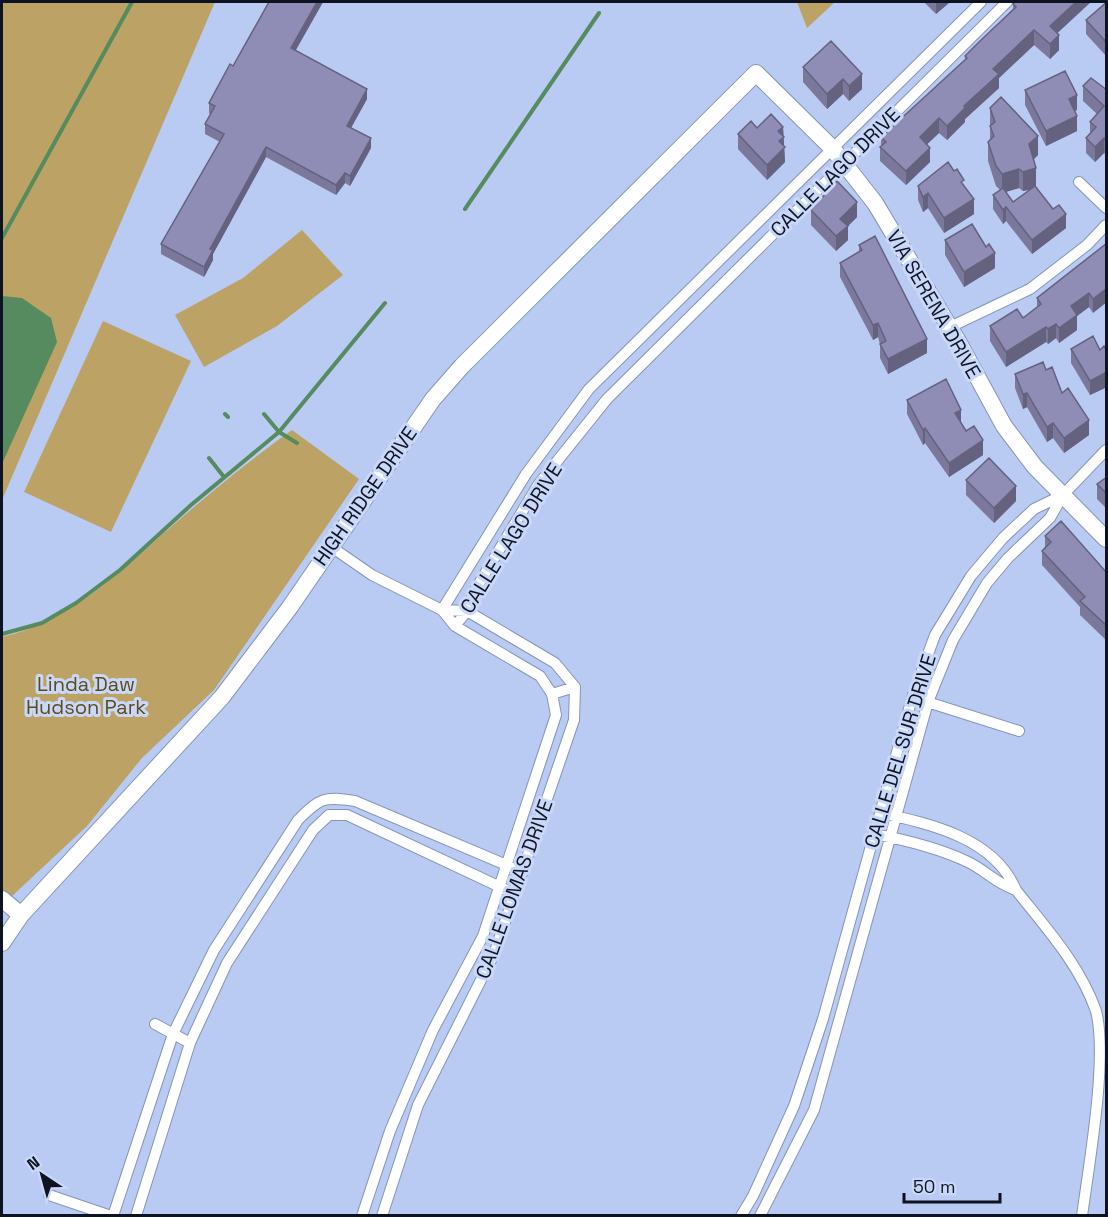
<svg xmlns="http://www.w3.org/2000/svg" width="1108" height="1217" viewBox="0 0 1108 1217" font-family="'Space Grotesk',sans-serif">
<rect width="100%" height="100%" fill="#b9caf3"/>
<!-- green -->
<path fill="#bca365" d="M2,2H215L2,500Z
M797,2H835L807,28Z
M302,230L343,275L277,326L204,367L175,315L243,278Z
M103,321L191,361L111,532L24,492Z
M292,430L359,479L214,690L142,758L87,826L11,897L2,891V637C75,620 125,566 180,519C216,488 253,458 292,430Z"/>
<!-- water -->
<path fill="#558b5e" d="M2,296L22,298L51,318L57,342L2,464Z"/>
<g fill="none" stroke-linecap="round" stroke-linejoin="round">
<!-- stream -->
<path stroke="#558b5e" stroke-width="4" d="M465,209L599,13
M2,238L132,2
M225,414L228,417
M264,414L279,432L297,443
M209,458L224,477
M2,634L42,623L76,603L120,570L191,505L279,432L385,303"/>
<!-- street casing -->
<g stroke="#8594bb" stroke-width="12">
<path id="street" d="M1079,182L1106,208
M950,327L1030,289L1087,245L1106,225
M330,546L372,575L442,610L455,626L540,676L552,694L556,715L483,936L433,1030L390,1131L362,1216
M442,610L526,474L589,389L981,2
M455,626L467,611L474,592L538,485L607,399L1007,2
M552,694L575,687
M921,700L1019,731
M881,813C931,824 994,838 1016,890C1046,928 1080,965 1096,1011C1108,1058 1089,1164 1082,1216
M874,834C906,840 939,848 968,862C987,871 993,882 1016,890
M155,1024L190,1043
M49,1195L111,1216
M113,1216L173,1034L214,950L298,820C320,798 324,796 355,801L523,872
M136,1216L190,1043L227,963L313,830L329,815H347L515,894
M382,1216L418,1105L494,954L574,720L575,687L555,663L467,611L442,610
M741,1216L753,1196L794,1106L823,1019L912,698L935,635L971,576L1003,538L1034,509L1063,495
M760,1216L814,1110L928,702L953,640L987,583L1008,558L1050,518L1063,495L1106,450"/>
</g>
<!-- secondary casing -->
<g stroke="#8594bb" stroke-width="18">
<path id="secondary" d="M2,899L21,915
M2,943L21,915L222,697L290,607L433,399L462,366L756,73L832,148L875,203L959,343L1004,426L1035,467L1106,539"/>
</g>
<!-- street -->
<use href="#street" stroke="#fff" stroke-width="10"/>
<!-- secondary -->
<use href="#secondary" stroke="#fff" stroke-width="16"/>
</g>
<!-- wall -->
<path fill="#7b789c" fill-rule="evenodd" d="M269,2H323L296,50L367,99L351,128L371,148L350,186L345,183L336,195L266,157L213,254V260L204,277L161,254V244L220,142L205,134V124L210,114L209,113V103L233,66Z
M924,2H950L936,14Z
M1107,2V57L1086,34V20Z
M1013,4L1058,34L1059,50L1050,59L1034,45L999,78V88L965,119V122L947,140L939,133L927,144L930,162L906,185L880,161V147L881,146V137L965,60V56L1013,9Z
M831,41L862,89L849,101L843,94L827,109L803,82V67Z
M1083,86L1107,90V156L1104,153L1095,162L1086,153V138L1090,133V122L1097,114L1083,101Z
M1025,90L1077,110L1074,111L1077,131L1046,146L1025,105Z
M990,108L1038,155L1033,159L1036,187L1066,228L1032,254L1006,221L1003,224L993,209V195L1000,190L996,186L988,161V142L990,140ZM1019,188L1023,191L1029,190L1013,202L1006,192Z
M783,127L785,162L767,180L738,149V134L757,128Z
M954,171L964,185L974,214L944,233L928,208L923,212L918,200V186Z
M811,210L857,217L848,226V240L836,251L811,225Z
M945,240L995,268L964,287L945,255Z
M1107,243L1093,313L1089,307L1077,316V330L1059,343L1056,338L1048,344L1046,342L1006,367L990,341V326L1023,318L1037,307V298Z
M859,245L927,353L888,374L880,358V344L878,337L873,340L840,277V263L859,252Z
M1071,349L1100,350L1107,352V387L1090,395L1071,363Z
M1046,370L1062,393L1089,435L1064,453L1053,438L1047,442L1027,407L1023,409L1015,388V374Z
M907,400L961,423L983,455L949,477L925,443L923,445L907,414Z
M1107,477V509L1097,499V484Z
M966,480L1016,501L994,523L966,495Z
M1045,536L1107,573V641L1080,615V607L1042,565V551L1045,547Z"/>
<!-- shaded-wall -->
<path fill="#64627f" d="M317,2H323L291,58V48Z
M936,2H950L936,14Z
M1076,2H1091L1050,40V26Z
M1034,30V45L999,78V88L965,119V122L947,140V126L993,69Z
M1059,35V50L1050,59V44Z
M862,74V89L849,101V86Z
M843,79V94L827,109V94Z
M367,89V99L347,135V126Z
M1077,95V110L1069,113V99Z
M1077,116V131L1046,146V131Z
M939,118V133L920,151V137Z
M783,127L785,162L767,180V165L778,131Z
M1038,136V155L1029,164V144Z
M371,138V148L350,186V176Z
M1104,138V153L1095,162V147Z
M266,147V157L213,254V260L204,277V267L210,249Z
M930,148V162L906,185V171Z
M1036,168V188L1023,191V172Z
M1019,169V188L1002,193V174Z
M345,173V183L336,195V185Z
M928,193V208L923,212V197Z
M974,199V214L944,233V218Z
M857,202V217L848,226V240L836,251V236L840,219Z
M1006,207V221L1003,224V210Z
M1066,214V228L1032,254V240Z
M995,253V268L964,287V272Z
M1107,288V302L1093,313V299Z
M1089,293V307L1077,316V330L1059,343V328L1071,306Z
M878,323V337L873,340V325Z
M1056,324V338L1048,344V329Z
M1046,327V342L1006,367V352Z
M927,339V353L888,374V359Z
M1107,372V387L1090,395V381Z
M1027,393V407L1023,409V394Z
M961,410V425L955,413Z
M1089,420V435L1064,453V438Z
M1053,423V438L1047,442V427Z
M925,428V443L923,445V430Z
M983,440V455L949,477V463Z
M1016,486V501L994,523V508Z"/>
<!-- building -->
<path fill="#8f8cb5" stroke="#64627f" stroke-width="1.5" d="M269,2H317L291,48L367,89L347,126L371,138L350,176L345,173L336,185L266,147L210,249L213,250L204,267L161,244L224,134L205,124L215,106L209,103L230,64L233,66Z
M1016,2H1076L1050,26L1059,35L1050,44L1034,30L993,69L999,74L964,106L965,108L947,126L939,118L920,137L930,148L906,171L880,147L886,142L881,137L967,58L965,56L980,41L1016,7L1013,4Z
M1107,2V43L1086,20Z
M831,41L862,74L849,86L843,79L827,94L803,67Z
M1065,71L1077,95L1069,99L1077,116L1046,131L1025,90Z
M1091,78L1107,90V141L1104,138L1095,147L1086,138L1096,127L1090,122L1104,106L1083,86Z
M1001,97L1038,136L1029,144L1036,168L1023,172L1019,169L1002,174L996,166L988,142L994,136L990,126L995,122L990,108Z
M771,114L783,127L778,131L784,137L779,141L785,147L767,165L738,134L751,121L757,128Z
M948,162L954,171L957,169L964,180L961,182L974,199L944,218L928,193L923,197L918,186Z
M837,181L857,202L840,219L848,226L836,236L811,210Z
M1035,186L1053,209L1059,205L1066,214L1032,240L1006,207L1003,210L993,195L1003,188L1013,202Z
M972,224L986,247L989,244L995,253L964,272L945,240Z
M875,236L927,339L888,359L880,344L886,341L878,323L873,325L840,263L862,250L859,245Z
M1107,243V288L1093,299L1089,293L1071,306L1077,315L1059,328L1056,324L1048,329L1046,327L1006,352L990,326L1017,309L1023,318L1041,304L1037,298Z
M1093,336L1100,350L1104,346L1107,352V372L1090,381L1071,349Z
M1043,362L1046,370L1052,367L1062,393L1068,388L1089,420L1064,438L1053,423L1047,427L1027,393L1023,394L1015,374Z
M946,379L961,410L955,413L966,431L974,426L983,440L949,463L925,428L923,430L907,400Z
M989,458L1016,486L994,508L966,480Z
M1107,477V494L1097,484Z
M1061,521L1107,573V626L1080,601L1085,597L1042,551L1051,542L1045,536Z"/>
<g text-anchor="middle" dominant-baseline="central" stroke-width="6" stroke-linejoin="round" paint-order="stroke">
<!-- street labels -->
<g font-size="20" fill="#0d1321" stroke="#c9d7f8">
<text transform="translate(835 172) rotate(-45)">CALLE LAGO DRIVE</text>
<text transform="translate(934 304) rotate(60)">VIA SERENA DRIVE</text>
<text transform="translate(365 496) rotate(-55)">HIGH RIDGE DRIVE</text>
<text transform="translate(511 538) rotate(-58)">CALLE LAGO DRIVE</text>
<text transform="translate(900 751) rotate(-73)">CALLE DEL SUR DRIVE</text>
<text transform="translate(514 889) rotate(-70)">CALLE LOMAS DRIVE</text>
</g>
<!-- park labels -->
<g font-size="20" fill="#5c4a18" stroke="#c9d7f8">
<text x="86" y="684">Linda Daw<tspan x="86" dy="23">Hudson Park</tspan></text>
</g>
</g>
<!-- border -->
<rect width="1108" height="1217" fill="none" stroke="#0d1321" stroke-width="6"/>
<!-- north arrow -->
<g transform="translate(42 1175) rotate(324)" stroke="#c9d7f8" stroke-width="4.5" paint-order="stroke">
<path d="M0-4.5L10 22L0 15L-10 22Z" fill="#0d1321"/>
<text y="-9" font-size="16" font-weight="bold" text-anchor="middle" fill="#0d1321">N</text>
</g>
<!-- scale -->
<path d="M904 1193v9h96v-9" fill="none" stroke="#0d1321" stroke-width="3"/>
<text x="913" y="1193" font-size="18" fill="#0d1321" stroke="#c9d7f8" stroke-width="4.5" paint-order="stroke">50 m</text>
</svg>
